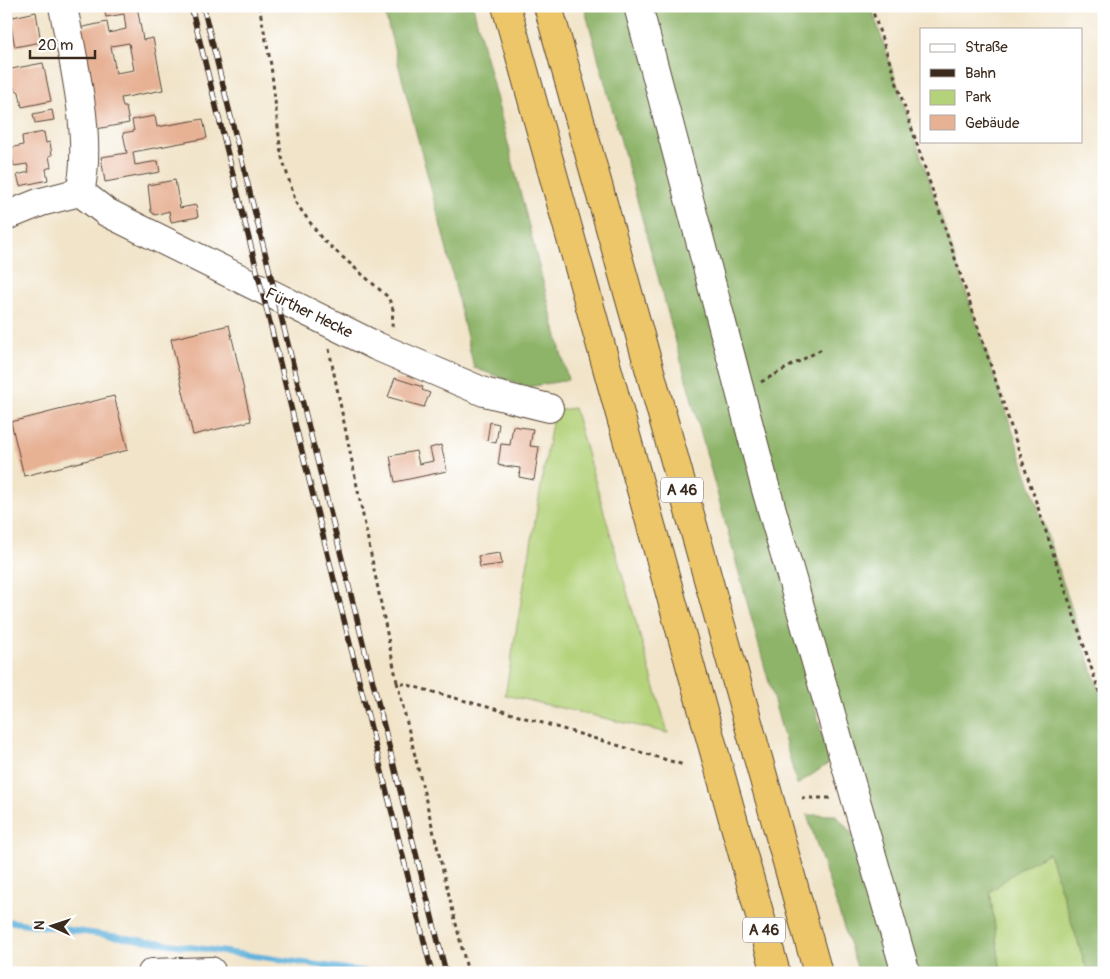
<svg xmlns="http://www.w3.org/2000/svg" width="1110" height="979" viewBox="0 0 1110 979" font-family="Pangolin,sans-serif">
<rect width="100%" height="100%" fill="#fff"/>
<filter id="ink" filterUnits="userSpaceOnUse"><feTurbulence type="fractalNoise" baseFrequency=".02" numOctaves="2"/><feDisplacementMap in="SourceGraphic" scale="10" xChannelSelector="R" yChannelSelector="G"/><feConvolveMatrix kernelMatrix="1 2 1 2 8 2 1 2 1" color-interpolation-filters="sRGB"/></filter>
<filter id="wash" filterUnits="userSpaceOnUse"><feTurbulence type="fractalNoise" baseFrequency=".0096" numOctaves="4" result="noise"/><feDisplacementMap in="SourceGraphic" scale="20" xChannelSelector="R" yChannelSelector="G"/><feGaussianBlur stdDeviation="1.12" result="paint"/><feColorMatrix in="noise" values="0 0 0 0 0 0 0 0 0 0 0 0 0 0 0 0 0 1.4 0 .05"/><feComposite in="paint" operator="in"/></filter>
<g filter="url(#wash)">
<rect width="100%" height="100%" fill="#f1e4c9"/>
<!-- green -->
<path fill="#b3d279" stroke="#777e4c" d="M574,408L668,733L505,695L554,411Z
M1049,853L1088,973H1001L990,892L1019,869Z"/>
<!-- forest -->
<path fill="#8eb469" stroke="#646f44" d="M383,6H473L568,380L528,387L474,368L444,238Z
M584,6H871L1104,706V973H1088L1049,853L1019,869L990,892L1001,973H913L721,327L829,763L797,785Z
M807,815H836L853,835L892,973H859Z"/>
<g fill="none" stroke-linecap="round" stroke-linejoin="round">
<!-- stream -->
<path stroke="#62b2dc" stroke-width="6" d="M6,921L375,973"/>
</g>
<g id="blocks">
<!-- building -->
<path fill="#e7b194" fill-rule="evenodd" d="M6,6H11L13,17L36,12L41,42L15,47L10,20H6Z
M104,6H137L143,40L153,38L163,90L121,98L123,107H126L129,123L96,129L79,28L107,22L109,33L126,29L124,14L106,17ZM129,43L134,70L116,73L111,46Z
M43,63L51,101L22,107L19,92L13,88L6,90V70Z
M52,110L54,120L35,123L33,114Z
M155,116L157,127L203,119L207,138L133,152L135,165L158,161L160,172L105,182L101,157L127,153L123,133L134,131L132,120Z
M44,132L46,143L50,142L52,155L49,156L51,167L46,169L48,180L20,186L17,175L29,172L27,164L14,166L10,148L23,145L22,136Z
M175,180L180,208L196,205L198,217L171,222L169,211L155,215L151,212L148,185Z
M229,325L251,421L193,435L171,339Z
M395,378L423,387L422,390L430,393L424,407L388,397Z
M114,396L128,450L24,476L11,422Z
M490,422L499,424L496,443L487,441Z
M513,426L533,429L530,446L539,447L534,480L519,477L520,468L498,465L501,444L510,445Z
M441,445L447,471L395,482L390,456L416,451L419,464L433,461L430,448Z
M500,553L502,564L480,567L478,556Z"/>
</g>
</g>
<g filter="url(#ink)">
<use href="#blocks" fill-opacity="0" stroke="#564638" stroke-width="1"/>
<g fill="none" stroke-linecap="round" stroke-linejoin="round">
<!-- minor casing -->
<g stroke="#564638" stroke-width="30">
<path id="minor" d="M63,6C73,61 93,138 80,192
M638,6L765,486L906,973
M80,192L106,212L376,346L484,392L549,408
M6,216L41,202L80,192
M152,973L211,971"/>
</g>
<!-- highway casing -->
<g stroke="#564638" stroke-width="30">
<path id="highway" d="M506,6L776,973
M548,6L818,973"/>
</g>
<!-- path -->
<path stroke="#564638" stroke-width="3" stroke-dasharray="4 4" stroke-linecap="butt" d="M259,6L271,65L281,154L296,203L322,239L388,297L393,309L392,327
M871,6L1104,706
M329,349L397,682L502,711L684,765
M761,382L822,349
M397,682L468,973
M802,798H831"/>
<!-- minor -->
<use href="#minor" stroke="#fff" stroke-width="28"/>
<!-- highway -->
<use href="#highway" stroke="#ecc669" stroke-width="28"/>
<!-- rail casing -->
<g stroke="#3b2a1e" stroke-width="5.5">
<path id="rail" d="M191,6L432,973
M203,6L446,973"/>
</g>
<!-- rail -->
<use href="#rail" stroke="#fff" stroke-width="4" stroke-dasharray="11" stroke-linecap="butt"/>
</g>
</g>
<g text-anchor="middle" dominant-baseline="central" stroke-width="4.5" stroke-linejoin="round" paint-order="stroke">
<!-- shield labels -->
<g fill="#fff" stroke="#766a62" stroke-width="1">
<rect x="661" y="477.5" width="42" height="25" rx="4"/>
<rect x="743" y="917.5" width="42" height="25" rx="4"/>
</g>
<g font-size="15" font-weight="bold" fill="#3b2a1e">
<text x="682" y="490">A 46</text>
<text x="764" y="930">A 46</text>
</g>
<!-- street labels -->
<g font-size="16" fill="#3b2a1e" stroke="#fff">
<text transform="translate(309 313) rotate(26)">Fürther Hecke</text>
</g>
</g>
<!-- margin -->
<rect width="1110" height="979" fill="none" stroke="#fff" stroke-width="25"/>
<!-- legend -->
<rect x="920" y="28" width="162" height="115" fill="#ffffff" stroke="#b1aaa5"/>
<rect x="930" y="44" width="25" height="8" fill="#ffffff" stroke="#b1aaa5"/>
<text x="965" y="52" font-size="15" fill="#3b2a1e">Straße</text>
<rect x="930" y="69" width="25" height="8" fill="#3b2a1e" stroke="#b1aaa5"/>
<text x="965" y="78" font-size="15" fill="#3b2a1e">Bahn</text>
<rect x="930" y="90" width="25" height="15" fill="#b3d279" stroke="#b1aaa5"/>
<text x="965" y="102" font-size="15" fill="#3b2a1e">Park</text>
<rect x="930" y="115" width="25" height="15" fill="#e7b194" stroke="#b1aaa5"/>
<text x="965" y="128" font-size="15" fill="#3b2a1e">Gebäude</text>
<!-- north arrow -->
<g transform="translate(52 926) rotate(273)" stroke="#ffffff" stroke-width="4" paint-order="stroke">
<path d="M0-4L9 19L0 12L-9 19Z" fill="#3b2a1e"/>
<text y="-8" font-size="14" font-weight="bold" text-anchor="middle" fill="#3b2a1e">N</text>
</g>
<!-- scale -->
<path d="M30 50v8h65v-8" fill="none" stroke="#3b2a1e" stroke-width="2.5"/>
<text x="38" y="50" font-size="15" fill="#3b2a1e" stroke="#ffffff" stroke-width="4" paint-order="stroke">20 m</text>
</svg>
